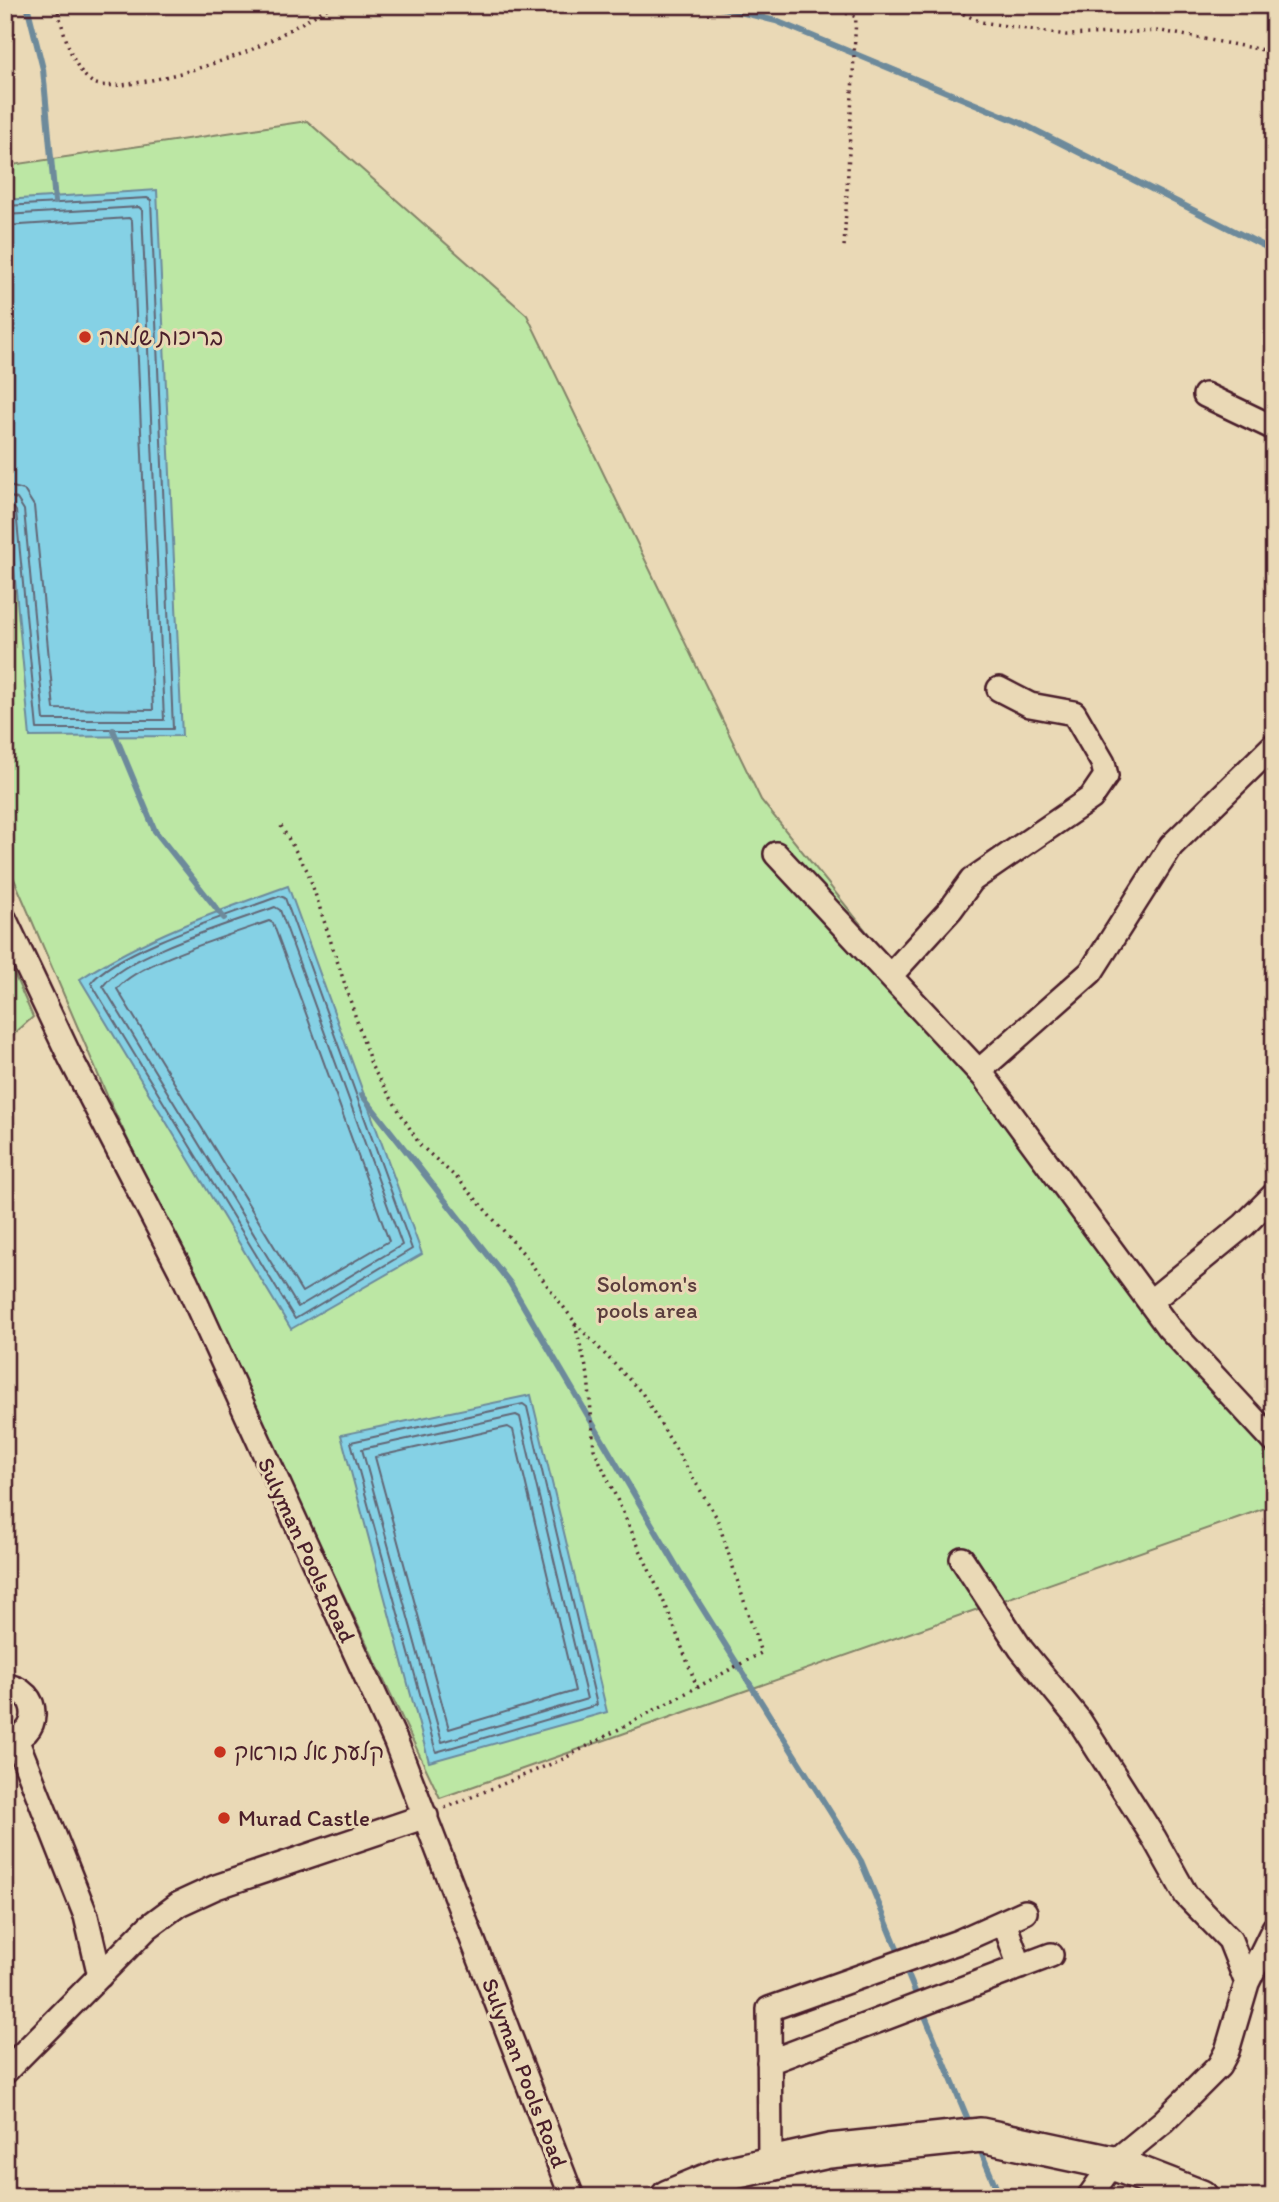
<svg xmlns="http://www.w3.org/2000/svg" width="1279" height="2202" viewBox="0 0 1279 2202" font-family="Itim,'Playpen Sans Hebrew',sans-serif">
<rect width="100%" height="100%" fill="#ead9b6"/>
<filter id="ink" filterUnits="userSpaceOnUse"><feTurbulence type="fractalNoise" baseFrequency=".0143" numOctaves="2"/><feDisplacementMap in="SourceGraphic" scale="14" xChannelSelector="R" yChannelSelector="G"/><feConvolveMatrix kernelMatrix="1 2 1 2 8 2 1 2 1" color-interpolation-filters="sRGB"/></filter>
<g filter="url(#ink)">
<!-- green -->
<path fill="#bce7a4" stroke="#838368" stroke-width="2" d="M307,121L527,315L761,800L1274,1439V1505L440,1798L109,1100L5,858V166Z
M5,953L33,1017L5,1042Z"/>
<!-- water -->
<path fill="#85d1e5" stroke="#6d8a9b" stroke-width="2" d="M157,190L182,736L30,737L5,475V200Z
M288,886L422,1254L291,1329L80,979C145,937 215,912 288,886Z
M531,1395L607,1712L429,1762L341,1435Z"/>
<g fill="none" stroke-linecap="round" stroke-linejoin="round">
<!-- shore -->
<path stroke="#626675" stroke-width="2" d="M5,206L147,198L151,200L173,729H37L16,511L12,506L5,504
M5,215L139,207L142,210L164,720H44L24,510L17,499L5,495
M5,226L129,218L132,221L153,710L54,709L34,506L24,490L5,485
M280,896L285,898L412,1249L295,1319L91,983C115,950 238,912 280,896Z
M275,907L280,910L402,1245L298,1307L103,986C126,954 235,922 275,907Z
M269,921L273,923L389,1241L302,1292L117,989C137,962 234,934 269,921Z
M523,1404L527,1407L597,1705L436,1752L351,1442Z
M516,1415L520,1417L587,1699L442,1742L362,1449Z
M508,1427L513,1430L575,1691L449,1729L375,1457Z"/>
<!-- stream -->
<path stroke="#6d8a9b" stroke-width="6" d="M27,5L43,69L55,202
M711,5L776,21L1021,123L1274,251
M113,730L155,831L224,918
M362,1095L510,1283L684,1579L861,1861L971,2127
M979,2147L1000,2197"/>
<!-- minor casing -->
<g stroke="#4a1f2b" stroke-width="28">
<path id="minor" d="M1205,395L1274,428
M776,854L984,1077L1168,1327L1274,1441
M5,920L70,1057L186,1281L396,1742L572,2197
M890,976L951,909L972,880L1091,798L1106,776L1103,763L1074,713L1030,705L999,689
M979,1071L1091,972L1171,846L1274,745
M1150,1302L1244,1225L1274,1195
M962,1559L1021,1649L1079,1720L1154,1838L1186,1895L1230,1940L1247,1983
M5,1686C42,1689 43,1739 5,1740
M16,1739L86,1916L100,1976
M1004,1922L1020,1967
M769,2062L1051,1955
M5,2072L148,1927L179,1904L216,1887L426,1816
M770,2164L769,2009L958,1942L1025,1912
M1089,2197L1113,2163L1164,2121L1219,2066L1227,2051L1247,1983L1274,1928"/>
</g>
<!-- secondary casing -->
<g stroke="#4a1f2b" stroke-width="38">
<path id="secondary" d="M668,2197L721,2175L829,2151L981,2135L1113,2163L1201,2197"/>
</g>
<!-- path -->
<path stroke="#4a1f2b" stroke-width="3.5" stroke-dasharray="2 5" stroke-linecap="butt" d="M56,5C64,29 70,67 92,82C112,97 228,61 253,49C280,36 307,20 333,5
M687,5L755,11L828,6L856,17L844,248
M944,5L981,22L1066,35L1161,31L1274,52
M842,12L847,5
M281,826L308,872L372,1067L420,1145L459,1180L523,1253L574,1321L588,1375L594,1449L668,1611L697,1687
M445,1808L563,1759L761,1653L717,1518L642,1393L575,1323"/>
<!-- minor -->
<use href="#minor" stroke="#ead9b6" stroke-width="23"/>
<!-- secondary -->
<use href="#secondary" stroke="#ead9b6" stroke-width="33"/>
</g>
</g>
<!-- markers -->
<g fill="#c8321e" stroke="#ead9b6" stroke-width="2.5">
<circle cx="85" cy="337" r="7"/>
<circle cx="220" cy="1752" r="7"/>
<circle cx="224" cy="1818" r="7"/>
</g>
<g text-anchor="middle" dominant-baseline="central" stroke-width="6" stroke-linejoin="round" paint-order="stroke">
<!-- poi labels -->
<g font-size="23" fill="#4a1f2b" stroke="#ead9b6" text-anchor="start">
<text x="99" y="337">בריכות שלמה</text>
<text x="234" y="1752">קלעת אל בוראק</text>
<text x="238" y="1818">Murad Castle</text>
</g>
<!-- park labels -->
<g font-size="23" fill="#5b3d3d" stroke="#ead9b6">
<text x="647" y="1284">Solomon's<tspan x="647" dy="26">pools area</tspan></text>
</g>
<!-- street labels -->
<g font-size="23" fill="#4a1f2b" stroke="#ead9b6">
<text transform="translate(307 1550) rotate(65)">Sulyman Pools Road</text>
<text transform="translate(525 2073) rotate(69)">Sulyman Pools Road</text>
</g>
</g>
<!-- margin -->
<rect width="1279" height="2202" fill="none" stroke="#ead9b6" stroke-width="28"/>
<rect x="14" y="14" width="1251" height="2174" fill="none" stroke="#4a1f2b" stroke-width="2.5" filter="url(#ink)"/>
</svg>
